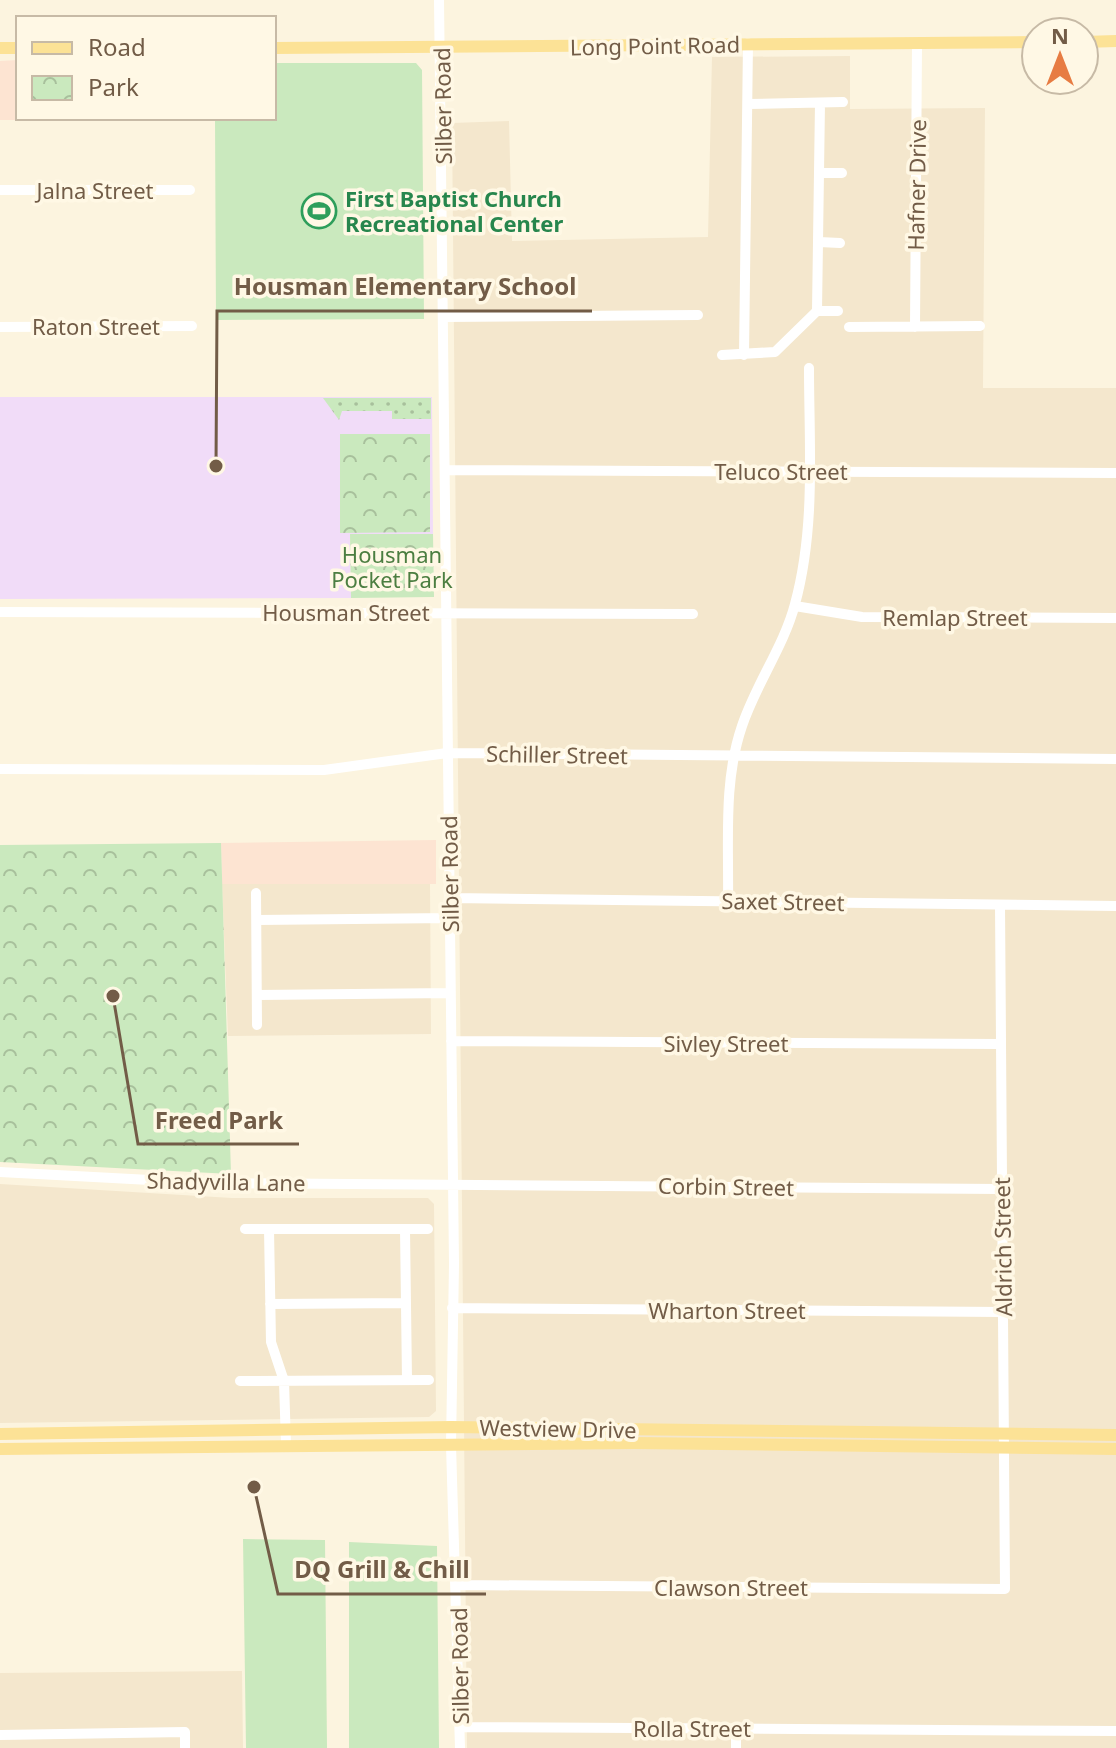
<svg xmlns="http://www.w3.org/2000/svg" width="1116" height="1748" viewBox="0 0 1116 1748" font-family="'Noto Sans',sans-serif">
<defs>
<pattern id="grass-dots" width="8" height="8" patternUnits="userSpaceOnUse" patternTransform="scale(2)"><rect width="8" height="8" fill="#cae9be"/><path d="M2 2h.1M6 6h.1" fill="none" stroke="#a8c09c" stroke-width="1.8" stroke-linecap="round"/></pattern>
<pattern id="park-crowns" width="20" height="18" patternUnits="userSpaceOnUse" patternTransform="scale(2)"><rect width="20" height="18" fill="#cae9be"/><path d="M2 6a3 3 0 1 1 6 0M12 15a3 3 0 1 1 6 0" fill="none" stroke="#a8c09c"/></pattern>
</defs>
<rect width="100%" height="100%" fill="#fcf4df"/>
<!-- residential -->
<path fill="#f4e7cd" d="M850,56V109L985,108L983,388H1116V1748H467L452,123L509,121L512,241L708,237L712,57Z
M222,884H430L431,1034L228,1036Z
M0,1184L232,1198H428L434,1204L436,1411L429,1417L0,1423Z
M242,1671L243,1748H0V1673Z"/>
<!-- commercial -->
<path fill="#fde4d2" d="M18,60V118L133,120H0V61Z
M436,840V884H222L221,843Z"/>
<!-- education -->
<path fill="#f1dcf8" d="M0,397H432L433,534H350L351,598L0,599Z"/>
<!-- grass -->
<path fill="url(#grass-dots)" d="M323,398H431V419H392V411H342L339,420Z"/>
<!-- park -->
<path fill="url(#park-crowns)" d="M340,434H430V532L340,533Z
M350,534H433L434,597L351,598Z
M221,843L231,1174L0,1162V845Z"/>
<!-- garden -->
<path fill="#cae9be" d="M274,63H416L422,70L424,319L216,320L215,118H274Z
M243,1539L325,1540L327,1748H246Z
M349,1542L437,1546L439,1748H349Z"/>
<g fill="none" stroke-linecap="round" stroke-linejoin="round">
<!-- minor -->
<path stroke="#fff" stroke-width="10" d="M439,0L454,1264L451,1445L460,1748
M748,104L843,102
M819,173H842
M0,190H190
M819,242L840,243
M817,311H838
M444,317L698,315
M0,327L192,326
M849,327L980,326
M915,327L917,43
M722,355L775,352L817,311L820,103
M744,355L748,43
M445,470L1116,473
M795,606L862,617L1116,618
M0,612L693,614
M0,769L324,770L447,753L1116,759
M256,893L257,1025
M450,898L1116,906
M728,900C729,843 723,781 742,726C756,684 784,646 795,604C816,527 809,446 809,368
M257,920L450,918
M257,995L450,993
M451,1041L1000,1044
M0,1172L206,1183L1001,1189
M245,1229H428
M269,1229L271,1342L284,1381L286,1445
M405,1229L407,1380
M270,1304L406,1303
M452,1308L1003,1312
M240,1381L429,1380
M457,1585L1005,1589L1000,905
M460,1727L1116,1731
M736,1728V1748
M0,1735L185,1732V1748"/>
<!-- major -->
<path stroke="#fce296" stroke-width="12" d="M1084,42L1116,41
M0,48H18
M274,48L1036,42
M0,1434L451,1427L1116,1435
M0,1449L634,1443L1116,1449"/>
</g>
<!-- icons -->
<defs>
<g id="stadium-ring" transform="scale(1.8)"><circle r="9.5" fill="#fff8e5" stroke="#2e9e5b" stroke-width="1.5"/><path d="M0-5a6.5 5 0 1 0 0 10a6.5 5 0 1 0 0-10ZM-3.5-1.8h7v3.6h-7Z" fill="#2e9e5b"/></g>
</defs>
<g fill-rule="evenodd">
<use href="#stadium-ring" x="319" y="211"/>
</g>
<g text-anchor="middle" dominant-baseline="central" stroke-width="7" stroke-linejoin="round" paint-order="stroke">
<!-- street labels -->
<g font-size="22" fill="#725c47" stroke="#fff8e5">
<text transform="translate(655 45) rotate(-1)">Long Point Road</text>
<text transform="translate(442 106) rotate(-91)">Silber Road</text>
<text transform="translate(916 185) rotate(-89)">Hafner Drive</text>
<text x="95" y="190">Jalna Street</text>
<text x="96" y="326">Raton Street</text>
<text x="781" y="471">Teluco Street</text>
<text x="346" y="612">Housman Street</text>
<text x="955" y="617">Remlap Street</text>
<text transform="translate(557 754) rotate(1)">Schiller Street</text>
<text transform="translate(449 874) rotate(-91)">Silber Road</text>
<text transform="translate(783 901) rotate(1)">Saxet Street</text>
<text x="726" y="1043">Sivley Street</text>
<text transform="translate(226 1181) rotate(1)">Shadyvilla Lane</text>
<text transform="translate(726 1186) rotate(1)">Corbin Street</text>
<text transform="translate(1002 1247) rotate(-91)">Aldrich Street</text>
<text x="727" y="1310">Wharton Street</text>
<text transform="translate(558 1428) rotate(1)">Westview Drive</text>
<text x="731" y="1587">Clawson Street</text>
<text transform="translate(459 1666) rotate(-91)">Silber Road</text>
<text x="692" y="1728">Rolla Street</text>
</g>
<!-- leisure labels -->
<g font-size="22" font-weight="bold" fill="#27864d" stroke="#fff8e5" text-anchor="start">
<text x="345" y="198">First Baptist Church<tspan x="345" dy="25">Recreational Center</tspan></text>
</g>
<!-- park labels -->
<g font-size="22" fill="#4c7e41" stroke="#fff8e5">
<text x="392" y="554">Housman<tspan x="392" dy="25">Pocket Park</tspan></text>
</g>
</g>
<!-- callouts -->
<path fill="none" stroke="#725c47" stroke-width="3" d="M216 466L217 311H592M113 996L138 1144H299M254 1487L278 1594H486"/>
<g fill="#725c47" stroke="#fff8e5" stroke-width="3">
<circle cx="216" cy="466" r="8"/>
<circle cx="113" cy="996" r="8"/>
<circle cx="254" cy="1487" r="8"/>
</g>
<g font-size="24" text-anchor="middle" font-weight="bold" fill="#725c47" stroke="#fff8e5" stroke-width="7" stroke-linejoin="round" paint-order="stroke">
<text x="405" y="295">Housman Elementary School</text>
<text x="219" y="1129">Freed Park</text>
<text x="382" y="1578">DQ Grill &amp; Chill</text>
</g>
<!-- legend -->
<rect x="16" y="16" width="260" height="104" fill="#fff8e5" stroke="#c7baa6" stroke-width="2"/>
<rect x="32" y="42" width="40" height="12" fill="#fce296" stroke="#c7baa6" stroke-width="2"/>
<text x="88" y="56" font-size="24" fill="#725c47">Road</text>
<rect x="32" y="76" width="40" height="24" fill="url(#park-crowns)" stroke="#c7baa6" stroke-width="2"/>
<text x="88" y="96" font-size="24" fill="#725c47">Park</text>
<!-- north arrow -->
<g transform="translate(1060 56)"><circle r="38" fill="#fff8e5" stroke="#c7baa6" stroke-width="2"/>
<path d="M0-6L14 30L0 20L-14 30Z" fill="#e77c42"/>
<text y="-12" font-size="22" font-weight="bold" text-anchor="middle" fill="#725c47">N</text>
</g>
</svg>
